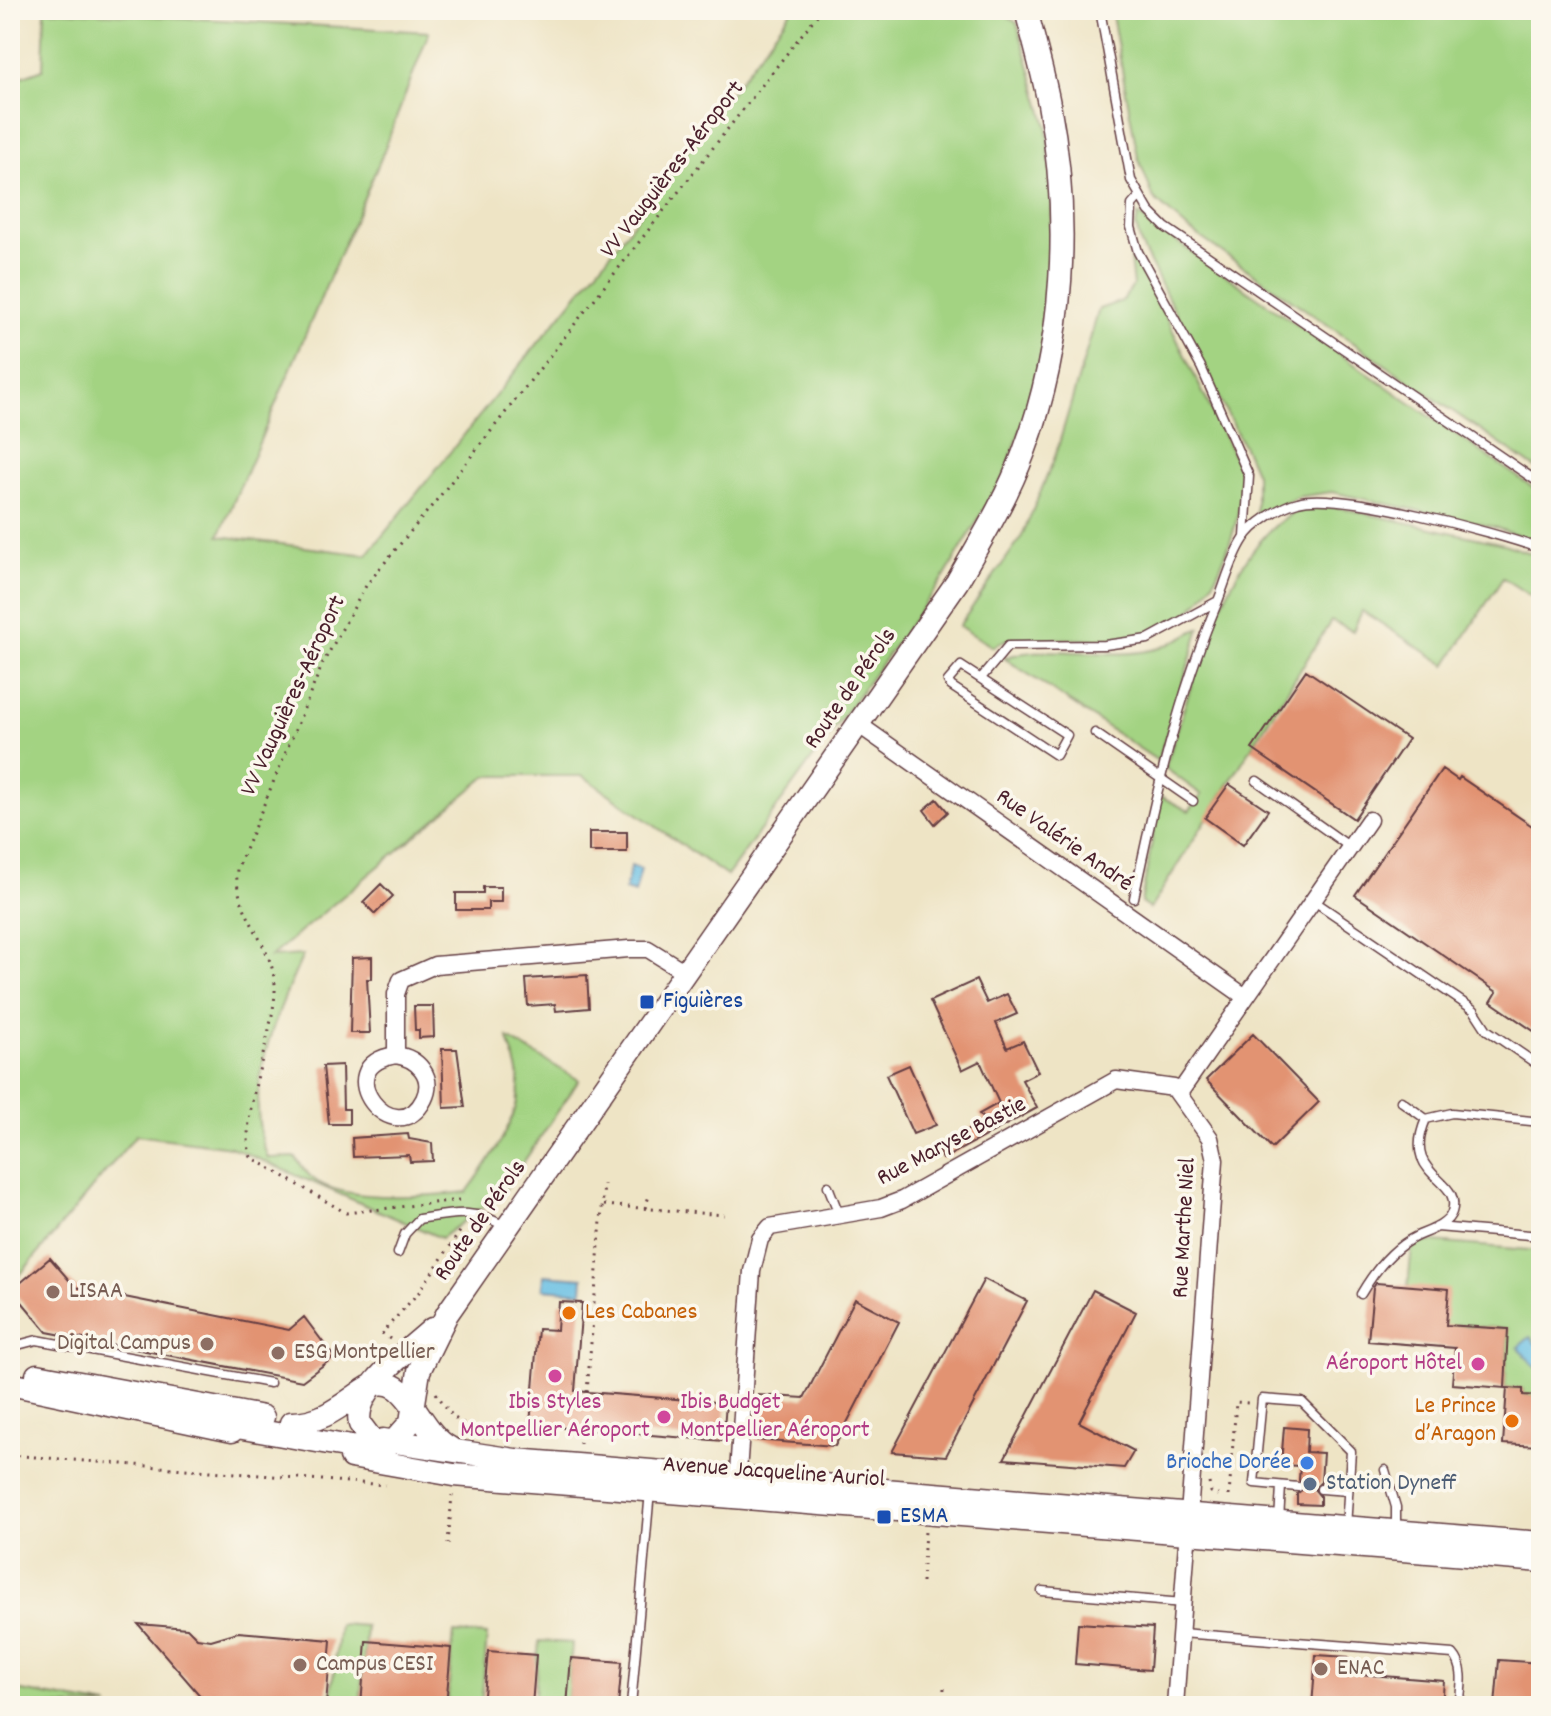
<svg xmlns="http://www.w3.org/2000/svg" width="1551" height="1716" viewBox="0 0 1551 1716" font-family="Dekko,sans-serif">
<rect width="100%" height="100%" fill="#fbf7ec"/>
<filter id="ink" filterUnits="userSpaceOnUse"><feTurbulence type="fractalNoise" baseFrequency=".0125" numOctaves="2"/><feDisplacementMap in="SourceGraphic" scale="16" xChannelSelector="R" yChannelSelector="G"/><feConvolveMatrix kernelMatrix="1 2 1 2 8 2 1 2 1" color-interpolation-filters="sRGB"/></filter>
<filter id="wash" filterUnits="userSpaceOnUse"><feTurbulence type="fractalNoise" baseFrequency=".006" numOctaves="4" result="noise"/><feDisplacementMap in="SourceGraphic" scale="32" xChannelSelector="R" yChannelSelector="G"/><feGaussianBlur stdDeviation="1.8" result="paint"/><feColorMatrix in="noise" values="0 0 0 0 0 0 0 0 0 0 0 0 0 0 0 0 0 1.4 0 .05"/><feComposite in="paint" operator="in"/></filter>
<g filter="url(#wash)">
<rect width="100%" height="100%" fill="#eee4c5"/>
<!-- green -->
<path fill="#a3d382" stroke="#767956" stroke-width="2" d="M45,10L429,32L381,158L219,536L367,555L611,253L792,10H999L1017,23L1035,85L1047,126L1052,198L1050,298L1042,353L1026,414L1005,474L945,576L727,876L583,776H487L270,957L303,955C276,1016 240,1092 268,1158L295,1157C300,1163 305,1171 311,1177C341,1204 430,1196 467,1192C487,1164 522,1117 519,1081C519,1067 511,1051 508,1038L579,1080L504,1191L441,1238L231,1147L136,1135L10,1287V81L43,69Z
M1111,10H1541V472L1187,228L1154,199L1138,157Z
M1138,215L1541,493V544L1494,527L1332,492L1297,497L1256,519V474L1246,451L1141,245L1136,226Z
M1137,257L1240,469C1243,508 1234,535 1219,570C1182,651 1115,640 1040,638C1022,638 1007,636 993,647L959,626L1022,536L1055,457L1099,309L1122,301L1133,286L1130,259Z
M1306,507H1336L1504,544L1541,557V603L1503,578L1446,665L1362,611L1353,631L1331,621L1150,909L1141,903L1160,796L1189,811L1202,795L1165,768C1191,693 1225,536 1306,507Z
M1200,628L1158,761L1004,658C1053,641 1111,663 1160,648C1174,643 1187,634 1200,628Z
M1421,1241L1541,1251V1396L1523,1395V1389L1505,1388L1508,1329L1457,1325L1456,1337L1408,1286L1412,1246Z
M339,1624L366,1626L360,1706H330Z
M454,1633L487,1635L481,1706H447Z
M539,1641L572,1643L567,1706H534Z
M10,1689L109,1706H10Z"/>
<!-- water -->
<path fill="#65bee3" stroke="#586e87" stroke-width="2" d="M631,866L641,869L635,893L625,890Z
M544,1275L583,1278L582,1292L543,1289Z
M1530,1337L1541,1350V1364L1536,1368L1518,1347Z"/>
<g id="blocks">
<!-- building -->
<path fill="#e29372" d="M1306,670L1408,739L1354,819L1252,749Z
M1442,769L1458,780L1460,777L1541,832V1036L1491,1002L1497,992L1355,895Z
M1229,784L1268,810L1243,845L1205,818Z
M937,799L948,812L935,824L924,810Z
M589,832H627V852H589Z
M381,884L393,896L375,914L363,902Z
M483,887H501V902H488V910H456V893H483Z
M372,957V979H367L370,1033H350L352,958Z
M587,975L589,1008L556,1011L555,1004L528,1006L526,979Z
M976,980L987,1003L1007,994L1017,1014L996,1023L1007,1048L1023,1041L1038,1072L1022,1080L1037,1108L943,1159L937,1149L984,1120L979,1114L999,1103L980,1061L962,1070L930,1001Z
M414,1006H433L434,1037L419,1038V1030H415Z
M1253,1034L1319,1102L1272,1148L1206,1080Z
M442,1049H457L465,1107L444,1108Z
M342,1065L343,1109H349V1124H329L323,1066Z
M909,1065L936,1125L913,1134L886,1075Z
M408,1134L409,1139L432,1143L433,1161L410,1162L409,1155L353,1157L352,1138Z
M50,1258L75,1287L289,1330L304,1317L334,1357L302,1381L47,1332L12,1290Z
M984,1279L1027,1301L946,1456L892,1452Z
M1376,1283L1449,1289L1446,1325L1508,1329L1505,1388L1452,1384L1455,1348L1368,1341L1373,1288Z
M1093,1290L1136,1312L1079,1422L1134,1451L1124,1468L1004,1459Z
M855,1299L899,1322L835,1446L755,1440L758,1395L804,1398Z
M559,1302L582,1303L575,1391L726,1403L723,1441L530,1425L538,1329L557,1330Z
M1507,1388L1523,1389V1395L1541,1396V1446L1503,1444Z
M1284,1427L1307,1429L1306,1452L1323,1453L1321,1482L1314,1489L1320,1496V1505L1297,1504V1494L1305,1487L1299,1480L1300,1466L1281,1465Z
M1078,1623L1153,1628L1150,1670L1075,1664Z
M138,1624L187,1628L197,1638L211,1640L238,1632L331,1640L326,1706H209Z
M366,1641L451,1648L446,1706H361Z
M488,1651L536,1655L532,1706H483Z
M1316,1655L1348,1657L1347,1673L1444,1681L1442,1706H1312Z
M571,1658L622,1662L618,1706H567Z
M1499,1660L1541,1663V1706H1495Z"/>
</g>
</g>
<g filter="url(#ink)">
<use href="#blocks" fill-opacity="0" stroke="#633d42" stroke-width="2"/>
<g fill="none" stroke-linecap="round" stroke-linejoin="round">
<!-- lane casing -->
<g stroke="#633d42" stroke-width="11">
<path id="lane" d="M1100,10L1131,180L1149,211L1165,227L1541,484
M1139,197L1132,205L1131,227L1138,252L1201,367L1249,476L1245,537
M961,666L1067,735L1056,755L951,686L948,681Z
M982,677L1008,646L1105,645L1148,639L1216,602
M1095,733L1193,801
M1257,781L1350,847
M1134,898C1155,796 1178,697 1218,601C1226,581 1232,557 1244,539C1253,524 1281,506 1298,502C1339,490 1497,533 1541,549
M1314,901L1474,1010L1487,1030L1541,1067
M1426,1119L1452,1113L1541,1122
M828,1186L839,1214
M1437,1227L1541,1236
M398,1253L405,1234L419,1219C451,1214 479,1207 506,1228
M1361,1294C1375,1270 1392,1248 1417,1236C1428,1231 1448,1225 1452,1212C1463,1176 1400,1179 1426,1119L1401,1101
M10,1347L37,1340L270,1383
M1385,1470L1396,1507V1531
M1298,1487L1254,1483L1262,1399L1302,1402L1351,1451L1346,1527
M1321,1489L1348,1491
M1279,1521L1281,1486
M1042,1591L1183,1603
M1181,1633L1453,1654C1466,1668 1461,1688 1459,1706
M631,1706L650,1491"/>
</g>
<!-- street casing -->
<g stroke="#633d42" stroke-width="19">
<path id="street" d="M858,724L1244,996
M396,1055C324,1066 396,1155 424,1099C435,1076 417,1058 396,1055V994L401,980L435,965L629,949H648L685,972
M1180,1092L1369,820
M737,1487L752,1271L760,1239L770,1227L881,1208L902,1200L1116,1080L1174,1088L1210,1138L1215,1160L1175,1706"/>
</g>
<!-- secondary casing -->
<g stroke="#633d42" stroke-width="25">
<path id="secondary" d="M37,1375L263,1417
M10,1384L232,1431
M291,1423C322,1423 339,1407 364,1390C407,1362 416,1431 450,1448
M220,1428L237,1427L351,1447L377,1448L393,1442L411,1422L419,1371L447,1314L957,582C981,540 1007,498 1024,452C1065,343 1071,218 1049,104C1043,73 1034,41 1026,10
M383,1440L515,1460L1541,1543
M384,1456L360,1424C352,1390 408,1351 432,1329
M351,1457L454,1475L1541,1561"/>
</g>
<!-- path -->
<path stroke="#633d42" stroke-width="3" stroke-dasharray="2 6" stroke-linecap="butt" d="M459,1200L346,1213L251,1157C237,1120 277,1027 275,985C273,944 233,912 237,869L323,663L367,584L440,496L821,10
M604,1205L724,1215
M645,1208L649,1196
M390,1339L382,1333L419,1292L463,1227
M587,1392L604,1184
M436,1393L453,1417L479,1433
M580,1444L581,1429
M10,1455L385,1485
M1209,1483L1211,1492L1218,1495
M1229,1496L1236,1402L1249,1403
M448,1544L452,1495
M922,1582L925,1531
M943,1706L944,1688"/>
<!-- lane -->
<use href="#lane" stroke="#fff" stroke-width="8"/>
<!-- street -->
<use href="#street" stroke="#fff" stroke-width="16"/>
<!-- secondary -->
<use href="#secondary" stroke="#fff" stroke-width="22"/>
</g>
</g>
<!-- markers -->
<g fill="#1a4fb4" stroke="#fbf7ec" stroke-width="3">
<rect x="639" y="994" width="16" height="16" rx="4"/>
<rect x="876" y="1509" width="16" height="16" rx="4"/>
</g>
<g fill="#8d6e63" stroke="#fbf7ec" stroke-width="3">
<circle cx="53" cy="1292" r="8"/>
<circle cx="207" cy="1344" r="8"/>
<circle cx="278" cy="1353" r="8"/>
<circle cx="300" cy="1665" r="8"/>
<circle cx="1321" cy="1669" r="8"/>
</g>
<g fill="#e8710a" stroke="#fbf7ec" stroke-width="3">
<circle cx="569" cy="1313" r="8"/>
<circle cx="1512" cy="1421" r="8"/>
</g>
<g fill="#d1479c" stroke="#fbf7ec" stroke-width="3">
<circle cx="1478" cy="1364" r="8"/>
<circle cx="555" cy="1376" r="8"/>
<circle cx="664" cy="1417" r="8"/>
</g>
<circle fill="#3f7fe0" stroke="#fbf7ec" stroke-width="3" cx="1307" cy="1463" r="8"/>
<circle fill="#5c6f8a" stroke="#fbf7ec" stroke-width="3" cx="1310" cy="1484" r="8"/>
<g text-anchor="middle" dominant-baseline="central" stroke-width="7" stroke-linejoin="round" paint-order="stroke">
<!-- street labels -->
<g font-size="24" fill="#4a1f2b" stroke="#fbf7ec">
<text transform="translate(673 170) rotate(-52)">VV Vauguières-Aéroport</text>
<text transform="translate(851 689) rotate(-55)">Route de Pérols</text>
<text transform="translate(294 696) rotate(-65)">VV Vauguières-Aéroport</text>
<text transform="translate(1064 841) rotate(35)">Rue Valérie André</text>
<text transform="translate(952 1142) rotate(-28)">Rue Maryse Bastie</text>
<text transform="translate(481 1221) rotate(-55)">Route de Pérols</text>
<text transform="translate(1185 1228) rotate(-87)">Rue Marthe Niel</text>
<text transform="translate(774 1473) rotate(4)">Avenue Jacqueline Auriol</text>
</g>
<!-- transit labels -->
<g font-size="24" fill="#164399" stroke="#fbf7ec" text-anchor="start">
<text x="663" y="1002">Figuières</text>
<text x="900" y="1517">ESMA</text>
</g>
<!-- education labels -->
<g font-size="24" fill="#785e54" stroke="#fbf7ec" text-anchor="start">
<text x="69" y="1292">LISAA</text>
<text x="191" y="1344" text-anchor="end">Digital Campus</text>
<text x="294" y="1353">ESG Montpellier</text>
<text x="316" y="1665">Campus CESI</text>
<text x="1337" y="1669">ENAC</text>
</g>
<!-- food labels -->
<g font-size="24" fill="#c56008" stroke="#fbf7ec" text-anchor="start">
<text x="585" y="1313">Les Cabanes</text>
<text x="1496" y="1407" text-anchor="end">Le Prince<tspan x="1496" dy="28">d’Aragon</tspan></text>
</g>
<!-- hotel labels -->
<g font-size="24" fill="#b23c85" stroke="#fbf7ec" text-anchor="end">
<text x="1462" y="1364">Aéroport Hôtel</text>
<text x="555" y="1403" text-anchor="middle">Ibis Styles<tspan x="555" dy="28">Montpellier Aéroport</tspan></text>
<text x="680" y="1403" text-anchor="start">Ibis Budget<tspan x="680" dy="28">Montpellier Aéroport</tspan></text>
</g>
<!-- shop labels -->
<g font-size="24" fill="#366cbe" stroke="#fbf7ec" text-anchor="end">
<text x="1291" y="1463">Brioche Dorée</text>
</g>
<!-- service labels -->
<g font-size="24" fill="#4e5e75" stroke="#fbf7ec" text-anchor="start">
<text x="1326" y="1484">Station Dyneff</text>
</g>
</g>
<!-- margin -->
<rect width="1551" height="1716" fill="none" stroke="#fbf7ec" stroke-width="40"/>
</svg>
